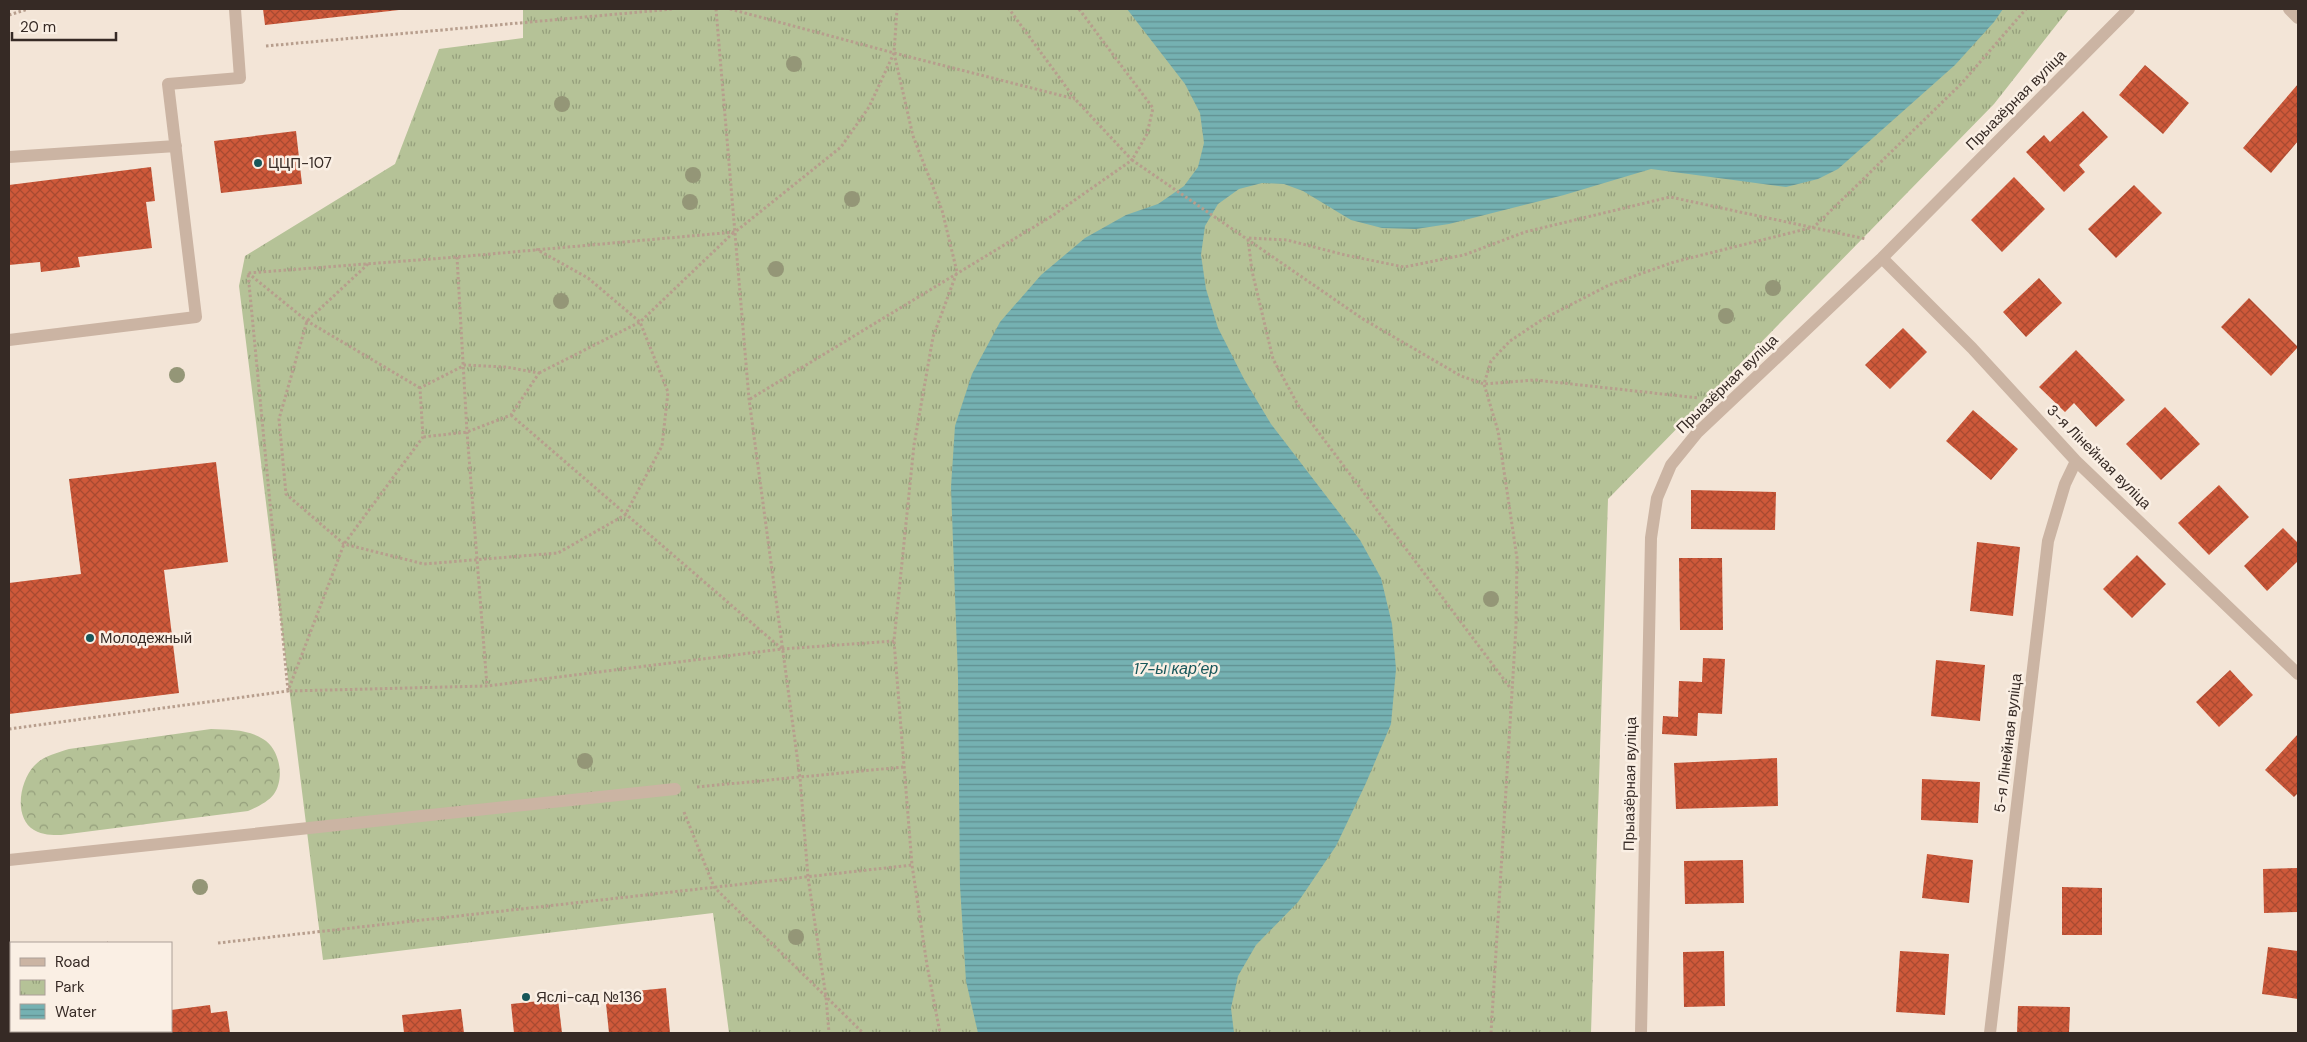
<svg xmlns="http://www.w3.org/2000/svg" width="2307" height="1042" viewBox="0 0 2307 1042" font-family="'DM Sans',sans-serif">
<defs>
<pattern id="forest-crowns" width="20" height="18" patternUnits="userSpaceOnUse" patternTransform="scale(1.25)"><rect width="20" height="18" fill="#b5c297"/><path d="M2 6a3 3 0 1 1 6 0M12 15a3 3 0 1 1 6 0" fill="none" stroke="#949e7b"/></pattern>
<pattern id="park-tufts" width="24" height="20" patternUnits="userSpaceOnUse" patternTransform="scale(1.25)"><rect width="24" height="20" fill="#b5c297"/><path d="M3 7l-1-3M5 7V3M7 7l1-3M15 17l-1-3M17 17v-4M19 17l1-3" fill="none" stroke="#949e7b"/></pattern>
<pattern id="water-rules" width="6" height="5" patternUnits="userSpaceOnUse" patternTransform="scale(1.25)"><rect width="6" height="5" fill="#75b1b2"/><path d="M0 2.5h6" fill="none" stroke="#619091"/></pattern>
<pattern id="building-cross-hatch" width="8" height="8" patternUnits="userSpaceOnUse" patternTransform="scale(1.25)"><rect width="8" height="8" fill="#ce593a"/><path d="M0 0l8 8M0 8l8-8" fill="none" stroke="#a84a31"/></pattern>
</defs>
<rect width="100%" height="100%" fill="#f3e5d7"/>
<!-- forest -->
<path fill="url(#forest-crowns)" d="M211,729C230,730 247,729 263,739C280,749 285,778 274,794C268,802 257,807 248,811L61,835C51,835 43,835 34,830C13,817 20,781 34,766C43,756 57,753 69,749Z"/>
<!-- park -->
<path fill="url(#park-tufts)" d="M523,9H2069L1994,104L1608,499L1591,1033H729L713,913L323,960L239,286L245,256L395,164L439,49L523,38Z"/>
<!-- water -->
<path fill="url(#water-rules)" d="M1127,9H2003L1994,22L1955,65L1838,169L1818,179L1786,187L1651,169L1564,195L1449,224L1416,229L1382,228L1351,220L1303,191L1284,184L1262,183L1239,189L1218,204L1205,226L1201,255L1206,289L1218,328L1244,379L1271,424L1360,540L1381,578L1392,624L1396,669L1391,724L1366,783L1336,846L1298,902L1256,945L1238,976L1231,1008L1234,1033H978L966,981L960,886L958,677L951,487L955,426L972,374L1000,322L1041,275L1085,238L1126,215L1158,204L1184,186L1198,167L1204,143L1200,113L1185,84Z"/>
<!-- building -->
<path fill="url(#building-cross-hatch)" d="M263,9H399V10L265,25Z
M2145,65L2189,103L2163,134L2119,95Z
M2298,84V141L2271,173L2243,148Z
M2083,111L2108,137L2079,165L2085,172L2064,192L2026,152L2044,135L2050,142Z
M296,131L302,184L221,193L214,141Z
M151,167L155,201L146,202L152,248L78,257L80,267L41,272L40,262L9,265V185Z
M2014,177L2045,209L2002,252L1971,220Z
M2134,185L2162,213L2116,258L2088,229Z
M2039,278L2062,303L2026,337L2003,312Z
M2249,298L2298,347L2271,376L2221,327Z
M1903,328L1927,352L1890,389L1865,365Z
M2076,350L2125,400L2096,427L2074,403L2065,412L2039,387Z
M2165,407L2200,444L2161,480L2126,444Z
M1973,410L2018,449L1991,480L1946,441Z
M216,462L228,562L164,570L179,693L9,714V583L81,574L69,479Z
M2219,485L2249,517L2209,555L2178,523Z
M1691,490L1776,492L1775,530L1691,529Z
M2283,528L2298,543V561L2267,591L2244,566Z
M1977,542L2020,547L2013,616L1970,611Z
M2137,555L2166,584L2132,618L2103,589Z
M1679,558H1722L1723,630H1680Z
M1703,658L1725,659L1722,714L1698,713L1697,736L1662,734L1663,716L1678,717L1679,681L1702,682Z
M1936,660L1985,665L1980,721L1931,716Z
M2230,670L2253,695L2219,727L2196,702Z
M2298,734V793L2294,797L2265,770Z
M1777,758L1778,806L1676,809L1674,763Z
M1922,779L1980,782L1978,823L1921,820Z
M1927,854L1973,860L1969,903L1922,898Z
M1743,860L1744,903L1685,904L1684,861Z
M2298,868V912L2264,913L2263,869Z
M2062,887L2102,888V935H2062Z
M2268,947L2298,951V999L2262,994Z
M1724,951L1725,1006L1684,1007L1683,952Z
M1900,951L1949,954L1945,1015L1896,1012Z
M666,988L670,1033H609L605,994Z
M9,994H11V1031H171V1010L210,1005L211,1013L227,1011L230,1033H9Z
M558,999L562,1033H514L511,1004Z
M2018,1006L2070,1007L2069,1033H2017Z
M461,1009L464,1033H404L402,1015Z"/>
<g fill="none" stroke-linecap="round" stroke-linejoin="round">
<!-- path -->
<path stroke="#b79e8d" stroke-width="3" stroke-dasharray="2.5 2.5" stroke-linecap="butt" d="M716,9L749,399L800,778L808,877L826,997L829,1033
M730,9L894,53L1075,99
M1079,9L1153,108L1147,134L1132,160L1363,319L1461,376L1484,384L1535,380L1699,398
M9,15L28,9
M266,46L673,9
M894,53L913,136L942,210L957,272L933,337L914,445L894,641L912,865L927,965L940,1033
M1249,238L1287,240L1345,255L1404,267L1464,255L1525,232L1670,197L1866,239
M1248,239L1252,271L1273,359L1298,405L1511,689
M457,257L467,432L487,686
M368,264L307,321L279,419L286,494L344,544L424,564L558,553L625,515L662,446L668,392L640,322L588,278L536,249
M248,273L307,321L420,388
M539,373L640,322L734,232
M750,399L1052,216L1132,160L1075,99L1009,9
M511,415L782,649L487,686L288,691L248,273L457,257L735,232L841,147L869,107L894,53L897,9
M782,649L894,641
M9,729L288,691L344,544L423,437L420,388L465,365L506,367L539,373L511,415L467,432L423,437
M697,787L903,767
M684,812L714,887L863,1033
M107,943H108
M218,943L912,865
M9,956H11
M1491,1033L1516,627L1517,558L1498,431L1484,384L1491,361L1510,341L1543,319L1609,285L1674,262L1814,227L1961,84L2026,9"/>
<!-- minor -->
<path stroke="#cbb4a3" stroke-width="12" d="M2289,9L2298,18
M9,157L176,146
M1882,258L1972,348L2076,461L2298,674
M9,340L196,317L168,84L240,78L235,9
M9,860L675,789
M1641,1033L1651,538L1657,498L1671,465L1697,433L1882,258L2129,9
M1990,1033L2048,541L2065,484L2076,461"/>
</g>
<!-- trees -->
<g fill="#949677">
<circle cx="794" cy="64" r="8"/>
<circle cx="562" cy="104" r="8"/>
<circle cx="693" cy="175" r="8"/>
<circle cx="852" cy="199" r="8"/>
<circle cx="690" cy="202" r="8"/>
<circle cx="776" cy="269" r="8"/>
<circle cx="1773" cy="288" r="8"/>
<circle cx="561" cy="301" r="8"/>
<circle cx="1726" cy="316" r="8"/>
<circle cx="177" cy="375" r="8"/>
<circle cx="1491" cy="599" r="8"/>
<circle cx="585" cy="761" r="8"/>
<circle cx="200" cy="887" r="8"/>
<circle cx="796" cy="937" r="8"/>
</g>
<!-- markers -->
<g fill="#18575a" stroke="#faefe4" stroke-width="2">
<circle cx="258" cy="163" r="5"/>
<circle cx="90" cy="638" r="5"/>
<circle cx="526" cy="997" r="5"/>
</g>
<g text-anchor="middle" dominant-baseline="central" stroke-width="5" stroke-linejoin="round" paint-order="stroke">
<!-- street labels -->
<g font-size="15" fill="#362a25" stroke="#faefe4">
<text transform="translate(2016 100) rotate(-45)">Прыазёрная вуліца</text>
<text transform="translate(1727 384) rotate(-44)">Прыазёрная вуліца</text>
<text transform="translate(2099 457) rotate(45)">3-я Лінейная вуліца</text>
<text transform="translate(2008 743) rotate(-83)">5-я Лінейная вуліца</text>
<text transform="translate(1630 784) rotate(-89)">Прыазёрная вуліца</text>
</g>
<!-- poi labels -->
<g font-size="15" fill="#362a25" stroke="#faefe4" text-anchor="start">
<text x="268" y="163">ЦЦП-107</text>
<text x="100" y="638">Молодежный</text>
<text x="536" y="997">Яслі-сад №136</text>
</g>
<!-- water labels -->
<g font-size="16" font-style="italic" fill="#18575a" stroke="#faefe4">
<text x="1176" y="668">17-ы кар’ер</text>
</g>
</g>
<!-- border -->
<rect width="2307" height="1042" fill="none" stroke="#362a25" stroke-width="20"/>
<!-- legend -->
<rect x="10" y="942" width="162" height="90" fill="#faefe4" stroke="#aca098"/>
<rect x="20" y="958" width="25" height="8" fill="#cbb4a3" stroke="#aca098"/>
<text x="55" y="967" font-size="15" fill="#362a25">Road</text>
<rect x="20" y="980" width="25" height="15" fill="url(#park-tufts)" stroke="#aca098"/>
<text x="55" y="992" font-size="15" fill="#362a25">Park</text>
<rect x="20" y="1004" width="25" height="15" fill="url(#water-rules)" stroke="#aca098"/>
<text x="55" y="1017" font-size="15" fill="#362a25">Water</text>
<!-- scale -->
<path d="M12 32v8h104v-8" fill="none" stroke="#362a25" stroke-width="2.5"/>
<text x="20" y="32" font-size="15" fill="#362a25" stroke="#faefe4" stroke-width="4" paint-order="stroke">20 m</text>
</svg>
